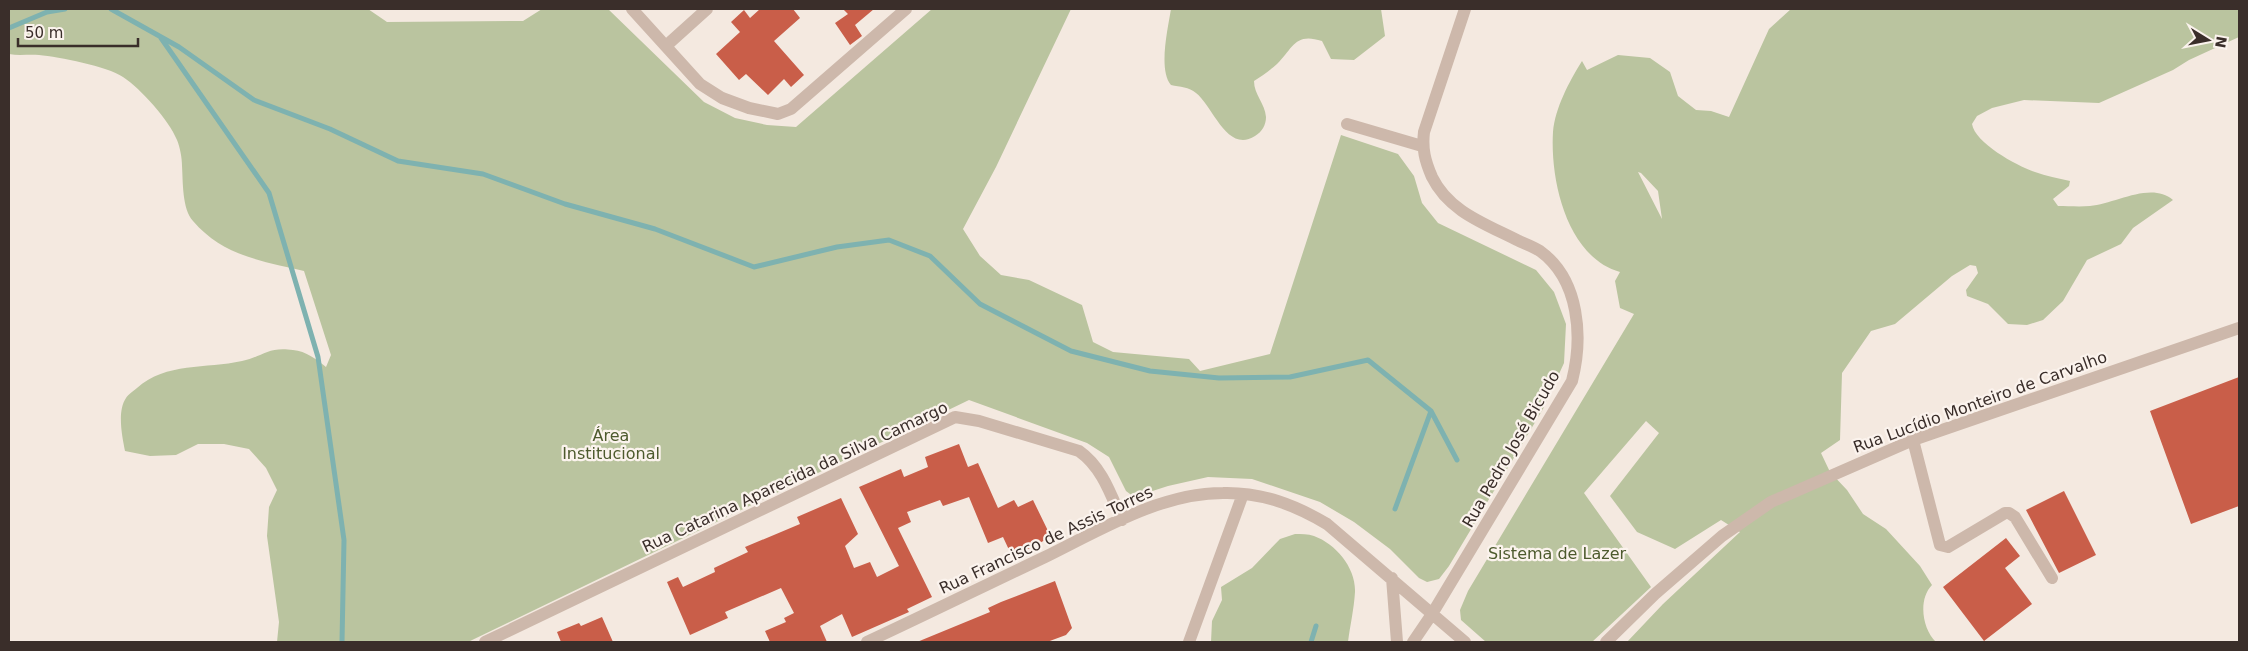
<svg xmlns="http://www.w3.org/2000/svg" width="2248" height="651" viewBox="0 0 2248 651" font-family="'DejaVu Sans',sans-serif">
<rect width="100%" height="100%" fill="#f4e9e0"/>
<!-- green -->
<path fill="#bac49f" fill-rule="evenodd" d="M9,9H368L387,22L523,21L542,9H608L704,102L735,118L767,125L796,127L932,9H1071L996,167L963,229L980,256L1001,275L1029,280L1082,305L1093,342L1113,352L1189,359L1200,371L1270,354L1341,135L1398,154L1414,176L1422,203L1438,223L1536,270L1554,292L1566,324L1564,363L1543,409L1449,566L1439,579L1427,582L1419,578L1390,549L1354,522L1320,502L1252,479L1208,477L1168,486L1134,497L1126,491L1109,457L1087,443L969,400L468,642H277L279,622L267,536L269,507L277,490L266,468L249,449L224,444H198L176,455L150,456L125,451C122,436 117,411 126,398C128,395 133,391 137,388C166,362 206,369 242,361C262,357 268,346 293,350C306,351 317,360 326,367L331,355L304,271C262,261 223,256 193,221C182,209 183,181 182,166C182,158 180,147 177,140C169,120 141,89 123,77C107,66 59,57 39,55C29,54 19,56 9,54Z
M1171,9H1381L1385,36L1354,60L1331,59L1322,41C1295,32 1293,48 1277,64C1270,70 1262,76 1254,81C1254,95 1265,103 1266,117C1266,125 1262,132 1255,136C1227,154 1213,106 1196,93C1189,87 1180,87 1171,85C1158,70 1168,28 1171,9Z
M1791,9H2239V37L2189,60L2173,70L2099,103L2024,100L1992,108L1977,116L1972,124C1975,143 2017,166 2035,172C2046,176 2058,178 2070,181L2069,186L2053,199L2058,206C2068,206 2079,207 2090,206C2115,204 2151,181 2173,200L2133,228L2121,244L2087,260L2063,301L2043,320L2027,325L2008,324L1988,304L1967,296L1966,290L1978,273L1976,266L1970,265L1952,276L1895,324L1871,331L1842,373L1840,440L1821,453L1830,472L1847,490L1863,514L1886,529L1920,566L1932,585C1918,599 1922,629 1936,642H1627L1663,604L1740,532L1721,520L1675,549L1637,532L1610,496L1659,433L1646,421L1584,493L1651,587L1592,642H1486L1461,620L1460,610L1468,591L1634,314L1620,308L1615,281L1620,272C1567,257 1550,181 1553,132C1555,108 1569,82 1582,61L1587,70L1618,55L1650,58L1670,72L1678,96L1696,110L1711,111L1729,117L1769,29ZM1638,172L1641,173L1658,191L1662,219Z
M1295,534C1301,534 1308,534 1314,536C1336,544 1356,568 1355,592C1354,609 1350,626 1348,642H1211L1212,621L1222,600L1221,587L1252,568L1280,539Z"/>
<g fill="none" stroke-linecap="round" stroke-linejoin="round">
<!-- stream -->
<path stroke="#7eb2b0" stroke-width="5" d="M111,9L179,47L254,100L330,129L398,161L483,174L565,204L655,229L754,267L837,247L889,240L930,256L980,304L1071,351L1150,371L1219,378L1290,377L1368,360L1431,411L1457,460
M9,28L47,12L65,9
M161,38L269,193L318,357L344,540L342,642
M1395,509L1431,411
M1311,642L1316,626"/>
</g>
<!-- building -->
<path fill="#c95e49" d="M760,9H793L800,18L774,41L804,75L791,87L784,79L768,95L746,74L739,80L716,54L740,32L731,22L744,10L750,18Z
M843,9H874L855,25L862,36L850,45L835,23L848,14Z
M2239,377V506L2191,524L2150,411Z
M959,444L968,467L978,463L998,508L1014,500L1018,507L1033,500L1051,537L1026,550L1024,547L1010,552L1003,537L988,543L969,497L943,506L940,500L907,512L911,522L898,528L932,597L907,609L909,612L852,637L842,614L820,626L827,642H770L765,631L786,622L784,618L794,613L781,588L725,612L728,618L690,635L667,582L678,577L683,587L715,572L714,568L748,552L745,547L800,524L797,517L841,498L858,534L845,546L854,568L870,562L877,577L899,566L859,487L901,469L904,477L928,467L925,457Z
M2064,491L2096,555L2059,573L2026,510Z
M2006,538L2020,556L2005,568L2032,604L1984,641L1943,587Z
M1055,581L1072,628L1066,635L1047,642H917L990,612L988,608L1001,602Z
M602,617L613,642H561L557,632L579,623L581,626Z"/>
<g fill="none" stroke-linecap="round" stroke-linejoin="round">
<!-- minor -->
<path stroke="#cdb8ab" stroke-width="12" d="M632,9L700,84L722,98L749,108L778,114L791,109L906,9
M667,45L707,9
M1347,124L1422,146
M1913,440L1940,545L1948,547L2005,513H2009L2015,517L2052,578
M1392,578L1397,642
M485,642L955,417L979,421L1079,451C1102,467 1111,495 1122,520
M867,642C927,614 986,585 1045,557C1100,530 1160,493 1223,493C1262,492 1295,505 1327,524L1465,642
M1189,642L1243,494
M1413,642L1432,614L1572,381C1583,338 1580,280 1540,251C1534,247 1526,244 1519,241C1486,224 1449,212 1432,177C1425,161 1422,149 1424,132L1465,9
M1606,642L1655,594L1722,536L1771,502L1913,440L2239,328"/>
</g>
<g text-anchor="middle" dominant-baseline="central" stroke-width="4.5" stroke-linejoin="round" paint-order="stroke">
<!-- street labels -->
<g font-size="16" fill="#3a2e2a" stroke="#fbf3ed">
<text transform="translate(1980 402) rotate(-20)">Rua Lucídio Monteiro de Carvalho</text>
<text transform="translate(1511 449) rotate(-60)">Rua Pedro José Bicudo</text>
<text transform="translate(795 477) rotate(-25)">Rua Catarina Aparecida da Silva Camargo</text>
<text transform="translate(1046 540) rotate(-25)">Rua Francisco de Assis Torres</text>
</g>
<!-- park labels -->
<g font-size="16" fill="#4d5a2d" stroke="#fbf3ed">
<text x="611" y="435">Área<tspan x="611" dy="18">Institucional</tspan></text>
<text x="1557" y="553">Sistema de Lazer</text>
</g>
</g>
<!-- border -->
<rect width="2248" height="651" fill="none" stroke="#3a2e2a" stroke-width="20"/>
<!-- north arrow -->
<g transform="translate(2208 40) rotate(100)" stroke="#fbf3ed" stroke-width="4" paint-order="stroke">
<path d="M0-4L9 19L0 12L-9 19Z" fill="#3a2e2a"/>
<text y="-8" font-size="14" font-weight="bold" text-anchor="middle" fill="#3a2e2a">N</text>
</g>
<!-- scale -->
<path d="M18 38v8h120v-8" fill="none" stroke="#3a2e2a" stroke-width="2.5"/>
<text x="25" y="38" font-size="15" fill="#3a2e2a" stroke="#fbf3ed" stroke-width="4" paint-order="stroke">50 m</text>
</svg>
